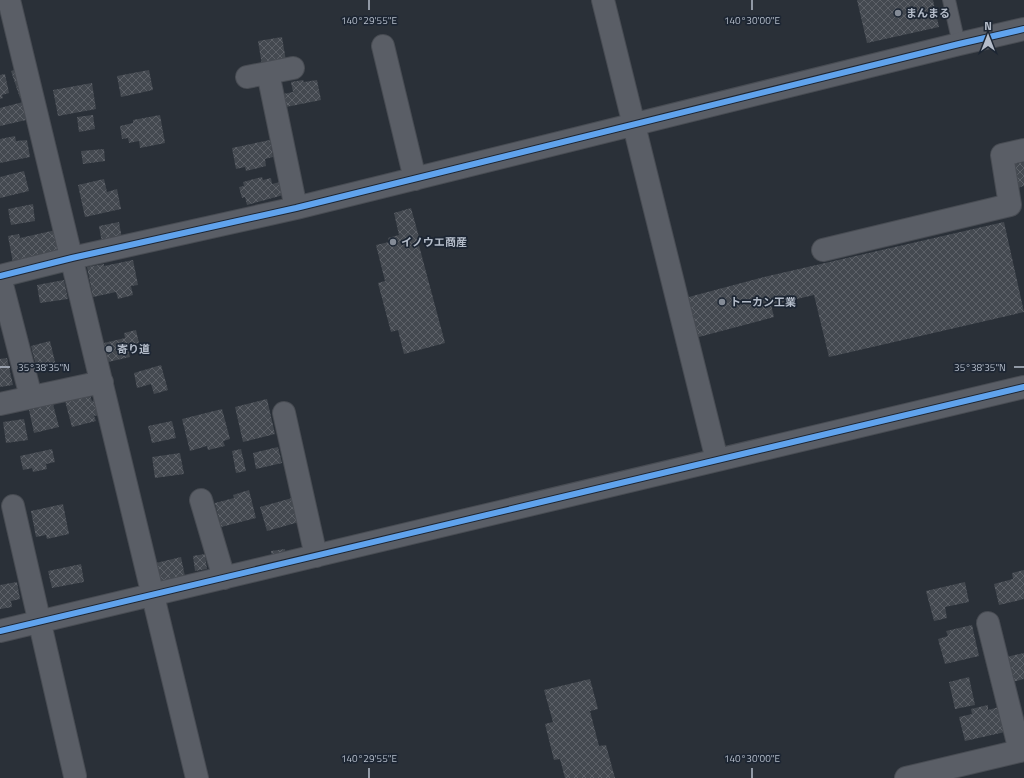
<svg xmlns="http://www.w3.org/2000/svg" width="1024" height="778" viewBox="0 0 1024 778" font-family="'Titillium Web','Noto Sans JP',sans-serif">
<defs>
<pattern id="building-cross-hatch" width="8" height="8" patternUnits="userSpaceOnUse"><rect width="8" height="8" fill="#444950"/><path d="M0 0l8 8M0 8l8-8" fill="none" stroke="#5d6168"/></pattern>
</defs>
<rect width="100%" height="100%" fill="#2a3038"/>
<!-- building -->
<path fill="url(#building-cross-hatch)" d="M857,0H933L939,27L867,43Z
M282,37L286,61L262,65L258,41Z
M20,68L28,95L20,98L11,71Z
M149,70L153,90L121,97L117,76Z
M5,74L9,93L2,95L3,98L0,99V75Z
M303,80L304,82L317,80L321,100L286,107L283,94L293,92L291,82Z
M92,83L96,109L58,116L53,90Z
M23,102L26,120L0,126V108Z
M93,115L95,129L79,132L77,117Z
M160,115L165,143L140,148L139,141L129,143L128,138L122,139L120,126L133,123V120Z
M15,136L16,141L27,140L30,157L0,163V139Z
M270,140L273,157L265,159L266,166L246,171L245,167L236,169L232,148Z
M104,149L105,161L83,164L81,151Z
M1024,162V186L1017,188L1012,165Z
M24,171L29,191L0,198V177Z
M262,177L263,180L271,178L272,184L284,181L287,194L247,205L245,197L242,198L239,187L244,186L243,182Z
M104,179L107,192L117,189L121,209L85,217L78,185Z
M33,204L35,221L11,225L8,209Z
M411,208L419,237L417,238L445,343L404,354L398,330L391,332L378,283L385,281L376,245L389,242L388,238L399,235L394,213Z
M119,222L122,239L102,243L99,226Z
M1004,222L1024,312L829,357L814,295L771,305L774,317L695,338L685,298L764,277Z
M56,230L61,251L13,263L8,236L19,234L20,238Z
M133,260L138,285L131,286L133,295L118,299L116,292L93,297L87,267L104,264V266Z
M64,280L68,299L40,303L37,285Z
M136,330L139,343L127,346L130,357L108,362L104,343L125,338L124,333Z
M50,341L56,366L37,370L31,346Z
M7,358L13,385L0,387V359Z
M161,365L168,390L154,394L151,384L137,388L134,373Z
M90,395L92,401L94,400L98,415L94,416L96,421L72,427L65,401Z
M267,399L275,434L243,442L235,407Z
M53,404L59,427L34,433L29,410Z
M222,409L230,439L223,441L225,446L208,450L207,446L190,451L182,419Z
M24,419L28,440L6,443L3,422Z
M172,421L176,438L152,443L148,426Z
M278,447L282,463L256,469L253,453Z
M52,449L55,462L46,464L47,469L33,472L32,468L23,470L20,456Z
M241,449L246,471L236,473L232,451Z
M180,453L184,474L155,478L152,457Z
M249,490L256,518L221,527L215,503L234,498L233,495Z
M292,498L299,522L267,531L260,507Z
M63,504L69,534L47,539L46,535L36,537L31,511Z
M285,549L286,559L273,561L271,551Z
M205,554L207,569L195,571L193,556Z
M181,557L186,581L162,587L156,563Z
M81,564L84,582L52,588L48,571Z
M1024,570V599L999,605L994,584L1013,579L1012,573Z
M17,582L20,599L11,601L12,607L0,609V585Z
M965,582L969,602L945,607L947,618L934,621L926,591Z
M972,625L979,656L945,664L938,639L948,636L946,631Z
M1024,653V679L1012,682L1006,657Z
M969,677L975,705L955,709L949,682Z
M590,679L598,709L590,711L599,746L606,745L615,778H565L560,759L554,760L545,724L553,722L544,690Z
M988,705V710L999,707L1005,732L965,741L959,717L972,714L971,709Z"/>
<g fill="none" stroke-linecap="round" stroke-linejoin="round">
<!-- service casing -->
<g stroke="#484c53" stroke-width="14">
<path id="service" d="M949,0L959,44"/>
</g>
<!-- minor casing -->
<g stroke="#484c53" stroke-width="24">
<path id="minor" d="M9,0L197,778
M603,0L717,460
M383,46L415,179
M268,73L296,208
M247,77L293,68
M823,250L1010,205L1002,155L1024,150
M0,276L72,258L296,208L959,44L1024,29
M0,277L31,397
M0,404L102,382
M284,413L316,556
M201,500L224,578
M13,506L75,776
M988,623L1020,751
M0,631L1024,387
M906,778L1024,750"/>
</g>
<!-- service -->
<use href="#service" stroke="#5a5e66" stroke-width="12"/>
<!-- minor -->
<use href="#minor" stroke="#5a5e66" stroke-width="22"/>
<!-- cycleway casing -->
<g stroke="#1d2633" stroke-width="8">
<path id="cycleway" d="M0,276L72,258L296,208L959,44L1024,29
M0,631L1024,387"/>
</g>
<!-- cycleway -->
<use href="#cycleway" stroke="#60a3ed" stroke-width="6"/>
</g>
<!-- ticks -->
<path fill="none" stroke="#b4bcc9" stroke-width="1.5" d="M369,0V10M752,0V10M0,367H10M1014,367H1024M369,768V778M752,768V778"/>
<!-- markers -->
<g fill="#848b96" stroke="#1d2633" stroke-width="1.5">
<circle cx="898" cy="13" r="4"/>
<circle cx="393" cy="242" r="4"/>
<circle cx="722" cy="302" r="4"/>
<circle cx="109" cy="349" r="4"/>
</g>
<g text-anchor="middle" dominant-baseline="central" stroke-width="3.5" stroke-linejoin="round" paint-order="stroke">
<!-- poi labels -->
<g font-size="11" font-weight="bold" fill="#b4bcc9" stroke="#1d2633" text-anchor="start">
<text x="906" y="13">まんまる</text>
<text x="401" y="242">イノウエ商産</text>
<text x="730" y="302">トーカン工業</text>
<text x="117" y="349">寄り道</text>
</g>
</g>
<g font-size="10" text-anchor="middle" fill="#b4bcc9" stroke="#1d2633" stroke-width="3.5" stroke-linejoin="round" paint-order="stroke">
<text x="369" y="24">140°29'55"E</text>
<text x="752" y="24">140°30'00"E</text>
<text x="44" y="371">35°38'35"N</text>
<text x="980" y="371">35°38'35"N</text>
<text x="369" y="762">140°29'55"E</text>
<text x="752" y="762">140°30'00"E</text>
</g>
<!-- north arrow -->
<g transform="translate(988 36)" stroke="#1d2633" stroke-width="3" paint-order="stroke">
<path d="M0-3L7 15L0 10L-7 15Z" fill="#b4bcc9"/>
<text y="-6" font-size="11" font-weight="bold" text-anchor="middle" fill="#b4bcc9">N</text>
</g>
</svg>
